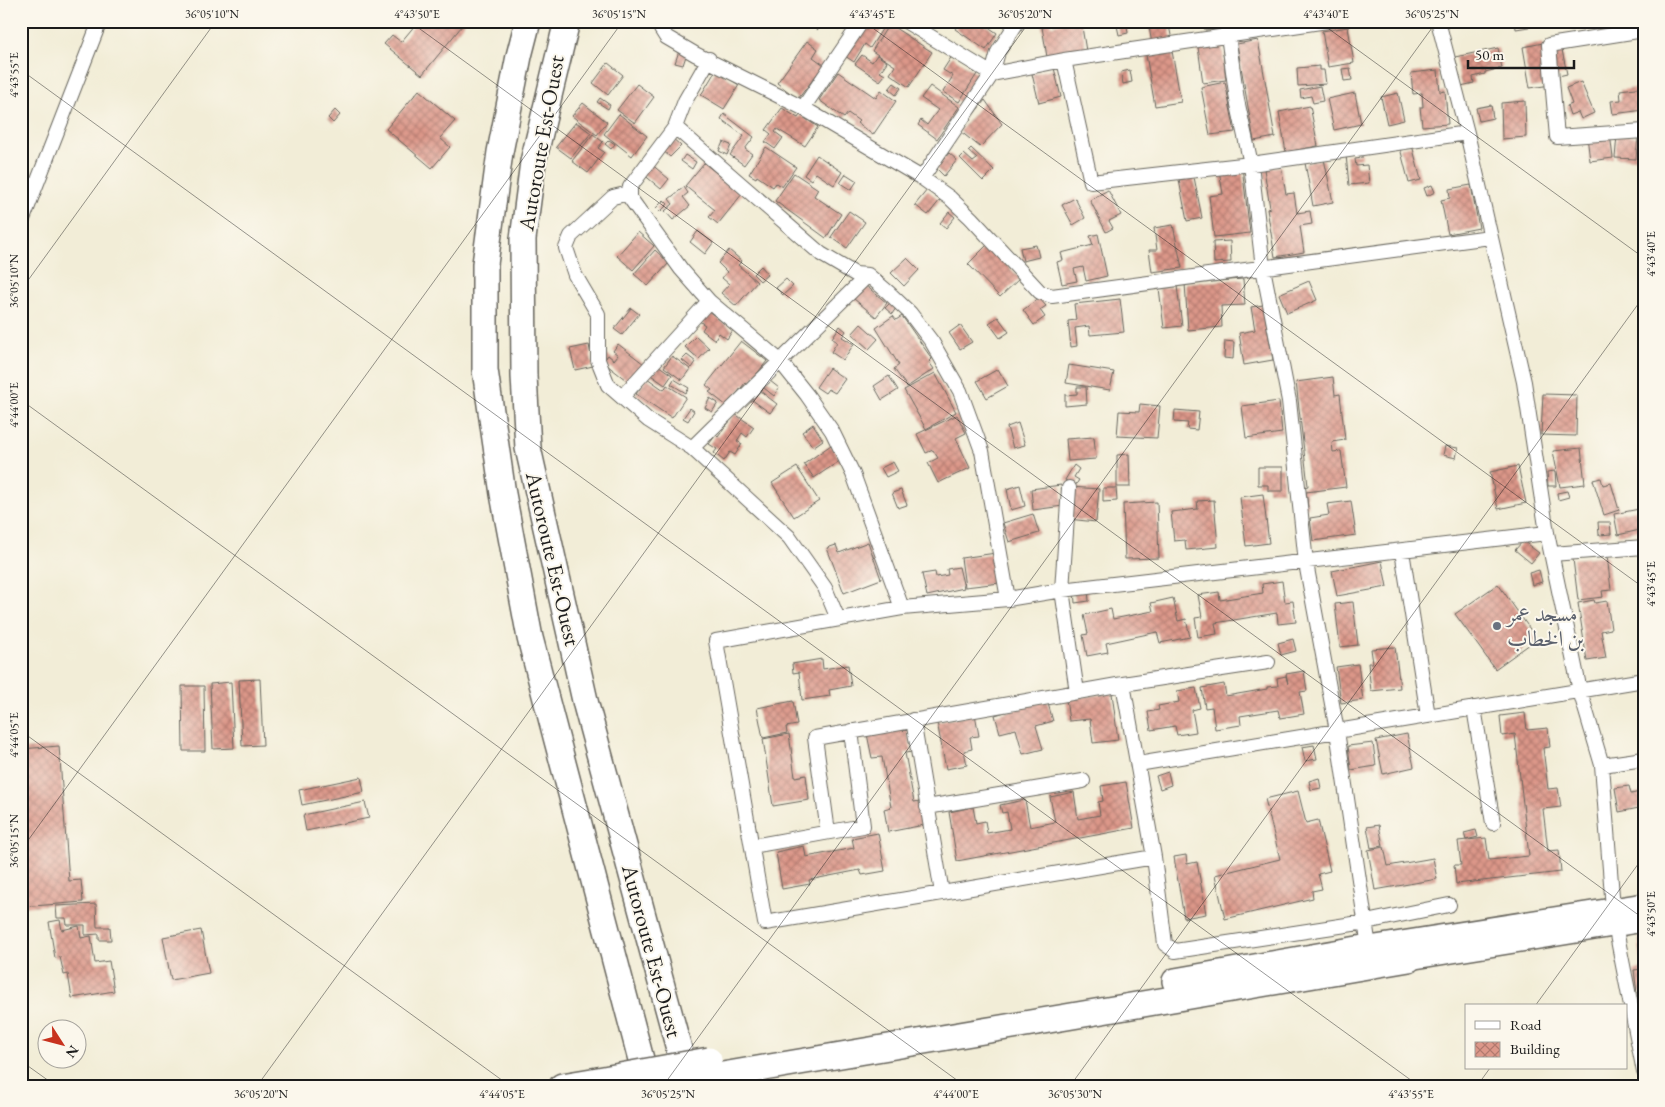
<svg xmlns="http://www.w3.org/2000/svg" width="1665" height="1107" viewBox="0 0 1665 1107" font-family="'EB Garamond',Amiri,serif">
<defs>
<pattern id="building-cross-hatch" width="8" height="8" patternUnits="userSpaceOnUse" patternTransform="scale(1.25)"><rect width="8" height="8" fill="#dc9789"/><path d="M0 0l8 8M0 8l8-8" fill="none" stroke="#b27a6f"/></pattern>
</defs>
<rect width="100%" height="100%" fill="#fbf7ec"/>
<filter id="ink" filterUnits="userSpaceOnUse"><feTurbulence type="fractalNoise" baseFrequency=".02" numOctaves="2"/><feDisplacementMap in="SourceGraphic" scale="10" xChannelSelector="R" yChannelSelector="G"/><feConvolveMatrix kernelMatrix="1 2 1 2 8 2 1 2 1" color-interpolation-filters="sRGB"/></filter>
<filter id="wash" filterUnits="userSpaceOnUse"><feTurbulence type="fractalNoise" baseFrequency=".0096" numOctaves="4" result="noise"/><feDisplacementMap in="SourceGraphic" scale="20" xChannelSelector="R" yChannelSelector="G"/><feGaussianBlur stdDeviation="1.12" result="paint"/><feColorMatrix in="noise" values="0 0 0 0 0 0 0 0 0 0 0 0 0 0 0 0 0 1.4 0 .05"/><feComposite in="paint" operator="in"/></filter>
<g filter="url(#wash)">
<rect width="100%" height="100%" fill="#f2edd7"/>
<g id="blocks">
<!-- building -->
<path fill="url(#building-cross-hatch)" d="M413,21H466L422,75L384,44L392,35L401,42L416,24Z
M815,21L822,24L818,30L812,25Z
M869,21L886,23L870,48L865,44L854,62L845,56Z
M960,21H980L997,33L986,50L955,29Z
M1041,21H1050L1051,26L1068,21H1081L1086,51L1047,57Z
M1116,21H1138V24L1127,26L1128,33L1119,35Z
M1148,21H1168L1172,40L1152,44Z
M1204,21H1218L1219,29L1205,30Z
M1237,21H1257L1258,24L1238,28Z
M1515,21H1535V26L1516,29Z
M889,24L932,52L909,87L890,74L895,66L872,51Z
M1348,27L1354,63L1328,67L1322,31Z
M1258,40L1275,137L1254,141L1237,44Z
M807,41L818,49L813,57L824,65L798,99L777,83Z
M1543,43L1551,85L1530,88L1523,47Z
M1222,44L1226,80L1203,83L1198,47Z
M1498,48L1502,68L1485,72V74L1473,77L1474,83L1461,86L1455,57Z
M1562,50L1567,74L1554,77L1549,53Z
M679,51L687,53L683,65L675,63Z
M1172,51L1181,102L1155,106L1146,55Z
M862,55L872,62L877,55L887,62L880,72L885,75L880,81L855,64Z
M952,56L977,74L959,102L943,92L953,76L943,70Z
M608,63L623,75L608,95L593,83Z
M1320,66V70H1324L1326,84L1298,86L1297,68Z
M1054,68L1061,97L1039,103L1032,74Z
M1350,68L1352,80L1344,81L1342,69Z
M716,70L739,85L724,109L701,95Z
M1130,70L1132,82L1123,84L1121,72Z
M1438,70L1440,92L1445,91L1448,124L1422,126L1420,107H1423L1422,93L1413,94L1411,73Z
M838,72L876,98L881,90L896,101L873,135L857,123L859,121L848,113L844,118L819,100Z
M1225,82L1235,132L1210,135L1201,87Z
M1581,82L1594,113L1581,119L1578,112L1570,115L1567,106L1572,104L1566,88Z
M894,83L901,88L896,95L889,89Z
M637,84L654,97L635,123L617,110Z
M930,86L959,107L937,139L918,125L921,120L927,125L938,110L921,98Z
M1320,86L1323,101L1313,103L1311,96L1301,98L1300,90Z
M1644,87V110L1613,114L1611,101L1621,100L1620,90Z
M419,90L455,121L440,138L450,147L432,168L386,129Z
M1355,93L1361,124L1334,130L1327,99Z
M1398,93L1404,120L1387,124L1381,97Z
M600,98L610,105L608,109L597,102Z
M985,100L1002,124L980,147L960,131Z
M1525,101L1526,137L1502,139L1501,103Z
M583,103L607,122L597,135L572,116Z
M1491,105L1493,118L1479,121L1476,108Z
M1310,106L1318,146L1286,152L1279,112Z
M782,108L798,118L800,115L818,127L805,146L777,129L775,132L783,138L775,149L765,142L771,134L766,130Z
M335,110L340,115L333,123L328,118Z
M619,114L647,136L632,156L604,134Z
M724,114L754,137L745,149L752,154L744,165L730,155L744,136L721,119Z
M576,122L591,133L571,158L556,147Z
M593,134L603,142L598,148L604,152L588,173L572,161Z
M1610,134L1613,158L1590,161L1587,136Z
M1617,135L1638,137L1636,159L1615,158Z
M1641,135H1644V155L1640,154Z
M670,136L681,146L670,157L660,148Z
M609,140L615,144L611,149L605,144Z
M723,142L731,145L727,155L719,151Z
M1412,145L1421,180L1409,183L1400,148Z
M766,147L796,167L782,187L776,183L773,187L757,176L756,178L749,174Z
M971,148L994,170L983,181L960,158L964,154L973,162L977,159L968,151Z
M949,153L957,160L944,176L936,168Z
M1362,153V158L1355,159L1356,166L1367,165L1369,183L1349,185L1346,155Z
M685,155L696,162L692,169L681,161Z
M817,155L842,172L834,185L816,173L811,180L804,175Z
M1324,159L1333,202L1313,206L1305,163Z
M650,163L669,179L661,189L642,173Z
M704,163L742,194L718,224L709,217L715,210L685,186Z
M1281,166L1286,194L1294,193L1297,213L1310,211L1312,224L1300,226L1304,252L1275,257L1267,209L1270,208L1264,169Z
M1242,167L1250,233L1214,237L1209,196L1223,194L1219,170Z
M794,173L818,189L814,196L841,214L826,238L775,201Z
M846,174L857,181L851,190L840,183Z
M1194,177L1202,218L1187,221L1179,180Z
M1432,185L1435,192L1427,196L1424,188Z
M1471,185L1479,228L1448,234L1441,200L1450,198L1449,189Z
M684,187L688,193L683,197L690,206L673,220L665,211L673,204L669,199Z
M927,190L940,200L928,215L915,205Z
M1108,190L1121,215L1109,221L1113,228L1106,232L1090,200Z
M1075,198L1085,218L1073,225L1062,205Z
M664,200L668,204L660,212L656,208Z
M849,211L865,222L847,248L831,237Z
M949,212L955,217L946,228L940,223Z
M1173,225L1182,268L1152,272L1149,250H1157L1154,228Z
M698,231L713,243L705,254L690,242Z
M638,232L654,246L633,270L617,256Z
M1098,234L1107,276L1086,281L1083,267L1074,269L1077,281L1062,284L1057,262L1063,260L1061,253L1093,245L1090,236Z
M1230,241L1231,262L1214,263L1213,242Z
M987,245L1020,278L1000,297L968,264Z
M1036,245L1039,257L1023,261L1020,248Z
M655,250L669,263L648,286L634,274Z
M729,250L742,261L738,265L757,282L736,306L721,293L729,284L722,278L727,272L718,263Z
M907,258L919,270L904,286L891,273Z
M761,266L768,274L760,281L753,274Z
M786,279L793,286L783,295L776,288Z
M1243,279L1245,305L1221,306L1222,327L1188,330L1185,283Z
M1309,281L1317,300L1287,313L1279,294Z
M865,285L887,303L876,317L854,299Z
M1177,286L1182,326L1164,328L1159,288Z
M1039,298L1046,306L1040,310L1045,317L1034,325L1023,310Z
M1120,299L1124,332L1090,335L1089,326L1075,328L1077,346L1071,347L1068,321L1076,320L1074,304Z
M890,303L896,308L892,314L885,308Z
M1263,305L1273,360L1244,365L1239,333L1255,330L1251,307Z
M631,308L639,314L622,335L614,329Z
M707,310L733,330L727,339L719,333L715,340L702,330L705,325L699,321Z
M893,316L896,320L902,316L932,359L929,362L934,369L907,387L894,369L899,365L876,328Z
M998,317L1009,332L1000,338L989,323Z
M861,324L878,339L869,349L852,334Z
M960,325L972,342L960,349L949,333Z
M840,326L846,331L842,337L854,344L843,360L831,352L837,342L832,338Z
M696,336L709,348L699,359L685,347Z
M741,341L767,361L747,386L745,383L727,406L709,392L712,390L706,385Z
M1225,341L1234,342L1233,359L1224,358Z
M618,344L644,364L630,383L603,362L608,355L614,360L618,355L613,351Z
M589,345L593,366L575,370L570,349Z
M687,355L696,362L692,368L682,360Z
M672,356L690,369L682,380L664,367Z
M655,363L672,375L665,385L648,373Z
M1069,365L1114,372L1110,390L1066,383Z
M829,368L845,379L835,393L828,389L825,393L816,387Z
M998,369L1008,386L987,398L977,381Z
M935,373L956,412L926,429L904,390Z
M889,376L898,390L882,400L874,386Z
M765,377L779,388L774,396L759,384Z
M1333,377L1335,395L1340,394L1345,440L1332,442L1333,452L1341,451L1346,487L1306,492L1308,507L1300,508L1297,488L1308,486L1296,382Z
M647,378L664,390L667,385L686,397L672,418L636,394Z
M674,379L689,388L686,393L671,384Z
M755,387L777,404L770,413L748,397Z
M1077,387H1086L1087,404L1065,406V395L1077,394Z
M1543,394L1577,395L1576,436L1541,435Z
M710,398L718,403L712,412L705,408Z
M1279,401L1282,433L1246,438L1242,406Z
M1140,404L1160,406L1157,438L1117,436L1119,411L1139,412Z
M690,408L694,411L688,421L683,418Z
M1175,410L1199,412L1197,430L1187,429L1188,423L1174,422Z
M735,414L754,427L747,437L742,433L737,441L742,444L735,455L730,452L724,461L714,453L717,449L709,444L716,435L718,437Z
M957,415L966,433L956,438L970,468L938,483L928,463L938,458L933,450L926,453L917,434Z
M1018,423L1025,445L1013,448L1007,427Z
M813,424L823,440L813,447L802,432Z
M1094,437L1096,459L1068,461L1066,439Z
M831,445L841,460L814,478L804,464Z
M1445,446L1458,448L1456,458L1443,455Z
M1581,448L1585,484L1560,487L1553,451Z
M1129,454L1130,487H1117V455Z
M893,462L898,471L886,477L881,468Z
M1074,465L1079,469L1074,477L1079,480L1075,486L1065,480Z
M1518,466L1526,503L1498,509L1490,472Z
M797,467L819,501L794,517L772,483Z
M1258,467H1283V491H1268V485H1258Z
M1555,471L1556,486H1548L1547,472Z
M1601,478L1603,485L1611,483L1619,510L1604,515L1593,480Z
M1020,485L1025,506L1011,510L1007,489Z
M1061,485L1063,506L1033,510L1031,489Z
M1071,487L1099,489L1096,522L1068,519Z
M1103,488H1116L1117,501L1103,502Z
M901,490L907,505L898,508L892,493Z
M1567,491L1569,497L1558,500L1557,493Z
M1263,494L1269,543L1246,546L1240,497Z
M1214,500L1218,547L1186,550L1185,540L1174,541L1171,512L1198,509L1197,501Z
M1351,501L1356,535L1313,541L1310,518L1329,515L1327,504Z
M1157,502L1159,558L1125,559L1123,504Z
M1644,508V529L1618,535L1614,514Z
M1033,514L1039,533L1009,542L1003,523Z
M1598,522H1610L1611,534L1599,535Z
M1523,541L1539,553L1531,563L1515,550Z
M868,542L881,579L844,593L827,548L836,545L839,553Z
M996,553L1000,583L965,587L961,558Z
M1607,555L1611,590L1602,591L1603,597L1578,600L1573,559Z
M1382,561L1387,587L1337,596L1332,571Z
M959,567L964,588L927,596L922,574L935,572L936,577L948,575L947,569Z
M1539,570L1542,582L1532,585L1529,573Z
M1282,581L1285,602L1293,601L1296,622L1278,624L1277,613L1215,623L1217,634L1198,637L1195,618L1202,617L1198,595L1219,592L1220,600L1263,593L1262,584Z
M1498,584L1537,639L1495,669L1455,614Z
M1088,589L1089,601L1075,603L1074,591Z
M1173,598L1178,621L1186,619L1190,637L1160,643L1157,632L1106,643L1108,652L1087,656L1083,635L1088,634L1084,615L1111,609L1113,619L1153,611L1151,603Z
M1644,598V617H1643L1639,600Z
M1594,600L1595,603L1607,601L1611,629L1601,631L1606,658L1587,661L1578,603Z
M1353,602L1358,645L1340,647L1335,604Z
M1293,639L1296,651L1281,655L1278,643Z
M1395,647L1400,688L1371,691L1368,663H1373L1371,649Z
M822,659L823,669L848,665L851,686L829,690L830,696L802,700L799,672L793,673L792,664Z
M1358,664L1363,700L1341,703L1336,667Z
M1304,671L1307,691L1300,692L1304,714L1280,718L1278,710L1240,716L1241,725L1215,729L1212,707L1205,708L1202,688L1224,684L1226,696L1267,689V687L1278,686L1277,678L1286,676L1288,684L1286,674Z
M260,679L263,745L242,746L239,680Z
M231,682L234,748L213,749L210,684Z
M182,686H204L205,751H183Z
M1196,688L1200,708L1192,710L1196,732L1177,735L1175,726L1151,730L1148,712L1159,710L1158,706L1179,702L1177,691Z
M1112,693L1118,740L1093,743L1090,719L1069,721L1066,699Z
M1047,700L1053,721L1036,726L1043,749L1023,754L1016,729L1000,733L995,715Z
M793,701L797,725L786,727L787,733L763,738L757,708Z
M1525,713L1527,730L1548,728L1550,747L1543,748L1548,789L1558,788L1561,807L1543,809L1548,851L1559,850L1561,872L1456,884L1454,865H1461L1458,841L1486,838L1489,860L1529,856L1515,734L1502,736L1500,716Z
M975,714L979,736L970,737L972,749L964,751L967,765L946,769L937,722Z
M907,727L912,752L905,753L914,802L920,801L924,825L888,832L884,809L891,807L882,757L872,758L867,734Z
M789,734L795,777L806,775L809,800L773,806L763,739Z
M1407,734L1414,767L1383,774L1376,740Z
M1373,743L1376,766L1351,770L1348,746Z
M1314,745L1317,759L1305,761L1302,747Z
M59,746L69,881L81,880L83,902L21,907V749Z
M1168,772L1171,785L1160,789L1156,776Z
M361,777L364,792L302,805L299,790Z
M1319,778L1321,788L1311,790L1309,781Z
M1126,782L1134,828L957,861L949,812L973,807L976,823L985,821L987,833L1010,829L1007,812L1002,813L1000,805L1025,800L1030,827L1055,822L1050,797L1074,792L1078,819L1100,815L1098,802L1103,801L1101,786Z
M1629,786L1631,794L1644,791V807L1619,812L1615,788Z
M1298,791L1306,823L1318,820L1330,871L1318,874L1322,889L1312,891L1313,898L1225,919L1215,875L1280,859L1265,799Z
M365,802L369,818L306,831L303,815Z
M1379,825L1383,846L1371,848L1367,827Z
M1476,830L1478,837L1466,840L1464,833Z
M878,833L885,871L862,875L860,870L809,880L810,884L782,889L776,852L804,846L806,857L854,848L852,838Z
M1384,847L1388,866L1433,858L1437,879L1375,890L1368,850Z
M1186,855L1187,864L1197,862L1206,914L1184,918L1174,857Z
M96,904L97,927H110L111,940H99V934L85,935V925H67L66,918H57L56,906Z
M60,920L62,930L79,926L81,938L91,936L95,963L109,961L114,991L72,998L68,974L64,975L60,957L55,958L49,922Z
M201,930L209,973L171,980L163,937Z
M1644,931V992L1637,993L1634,970L1642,969L1638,932Z"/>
</g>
</g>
<g filter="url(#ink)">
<use href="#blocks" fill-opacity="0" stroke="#67655d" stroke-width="1"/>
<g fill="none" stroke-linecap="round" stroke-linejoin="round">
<!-- street casing -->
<g stroke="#67655d" stroke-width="16">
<path id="street" d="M663,21L661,29L666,37L695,54L803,108L922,178L950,198L971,218L1040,292L1052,296L1490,237
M905,21L992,74L998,52L1018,21
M1226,21L1237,100L1251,164L1263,268L1289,401L1306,563L1337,731L1369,947
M1438,21L1467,133L1524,382L1547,533L1580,691L1602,765L1613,909
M1644,30L1549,45L1557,137L1644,131
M709,59L685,101L675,127L630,187V198L681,269L709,301L779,360L807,395L832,431L853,474L902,608
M1064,60L1091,182L1251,164L1467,133
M803,108L862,21
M675,127L821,254L855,274L868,275L888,292L910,313L932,342L960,391L982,451L1008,599
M922,178L992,74L1064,60L1327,21
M629,193L613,197L571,236L566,248L575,275L598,314V360L608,385L648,420L692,448L789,537L825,588L838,619
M21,224L100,21
M622,397L709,301
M692,448L868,275
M1069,488L1062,590L1077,692
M1402,551L1428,716
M1552,554L1644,547
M1123,684L1154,857L765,923L716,641L902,608L1008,599L1062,590L1547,533
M1474,708L1493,823
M913,720L942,893
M1138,764L1644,680
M1602,765L1644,759
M927,807L1083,781
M828,832L815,738L1123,684L1268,662
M752,846L863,826L851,731
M1154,857L1165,944L1175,951L1366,922L1449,905
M1615,925L1644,1072"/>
</g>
<!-- primary casing -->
<g stroke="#67655d" stroke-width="24">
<path id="primary" d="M1369,947L1644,904
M1409,959L1644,921"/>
</g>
<!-- highway casing -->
<g stroke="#67655d" stroke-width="28">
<path id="highway" d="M528,21L519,56L500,152L485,264V370L503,494L530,638L648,1086
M567,21L533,162L523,239L524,376L528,448L586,705L689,1086
M1175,981L1369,947
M711,1077L1409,959
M562,1086L598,1080"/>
</g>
<!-- street -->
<use href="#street" stroke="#fff" stroke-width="14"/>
<!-- primary -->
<use href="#primary" stroke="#fff" stroke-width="21"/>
<!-- highway -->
<use href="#highway" stroke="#fff" stroke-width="25"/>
<!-- highway-bridge casing -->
<g stroke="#67655d" stroke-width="28" stroke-linecap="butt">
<path id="highway-bridge" d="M598,1080L709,1060
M666,1086L711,1077"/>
</g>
<!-- highway-bridge -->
<use href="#highway-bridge" stroke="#fff" stroke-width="25"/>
</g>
</g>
<!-- ticks -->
<path fill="none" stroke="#1c1c1c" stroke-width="1" stroke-opacity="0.45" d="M409,21L1644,919M863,21L1644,588M1318,21L1644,258M21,70L1419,1086M21,290L216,21M21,400L965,1086M21,731L510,1086M21,850L623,21M1535,1006L1644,856M21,1061L56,1086M257,1086L1030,21M663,1086L1437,21M1070,1086L1644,296M1477,1086L1490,1068"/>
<!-- markers -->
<circle fill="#6b7280" stroke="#fbf7ec" stroke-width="2" cx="1497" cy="626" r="5"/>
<g text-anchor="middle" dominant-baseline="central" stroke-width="4" stroke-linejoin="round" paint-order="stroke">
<!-- street labels -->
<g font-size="22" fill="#1c1c1c" stroke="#fbf7ec">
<text transform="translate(541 143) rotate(-80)">Autoroute Est-Ouest</text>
<text transform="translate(553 559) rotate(77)">Autoroute Est-Ouest</text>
<text transform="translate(652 951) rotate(75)">Autoroute Est-Ouest</text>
</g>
<!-- worship labels -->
<g font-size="22" fill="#5b616d" stroke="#fbf7ec" text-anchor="start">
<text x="1507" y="613">مسجد عمر<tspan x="1507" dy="25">بن الخطاب</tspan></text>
</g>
</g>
<!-- margin -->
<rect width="1665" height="1107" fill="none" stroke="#fbf7ec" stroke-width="55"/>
<!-- legend -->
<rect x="1465" y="1004" width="162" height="65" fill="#fbf7ec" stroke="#a29f99"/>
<rect x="1475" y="1021" width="25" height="8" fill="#ffffff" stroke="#a29f99"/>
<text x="1510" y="1030" font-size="15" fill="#1c1c1c">Road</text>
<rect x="1475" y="1042" width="25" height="15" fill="url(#building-cross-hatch)" stroke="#a29f99"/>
<text x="1510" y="1054" font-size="15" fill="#1c1c1c">Building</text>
<!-- north arrow -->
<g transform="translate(62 1044) rotate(126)"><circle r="24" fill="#fbf7ec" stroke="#a29f99"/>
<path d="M0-4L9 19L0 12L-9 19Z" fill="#c8321e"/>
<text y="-8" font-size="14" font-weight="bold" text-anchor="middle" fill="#1c1c1c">N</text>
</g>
<!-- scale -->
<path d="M1468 60v8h106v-8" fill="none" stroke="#1c1c1c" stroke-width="2.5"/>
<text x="1475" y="60" font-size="15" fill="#1c1c1c" stroke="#fbf7ec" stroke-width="4" paint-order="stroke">50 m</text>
<rect x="28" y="28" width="1610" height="1052" fill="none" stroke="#1c1c1c" stroke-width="2"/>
<g font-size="12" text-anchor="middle" fill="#1c1c1c">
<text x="212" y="18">36°05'10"N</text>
<text x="417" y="18">4°43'50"E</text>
<text x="619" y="18">36°05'15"N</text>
<text x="872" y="18">4°43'45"E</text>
<text x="1025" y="18">36°05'20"N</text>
<text x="1326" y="18">4°43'40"E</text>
<text x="1432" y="18">36°05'25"N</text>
<text transform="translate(14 75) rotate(-90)" y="4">4°43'55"E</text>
<text transform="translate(1651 254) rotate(-90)" y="4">4°43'40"E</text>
<text transform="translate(14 281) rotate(-90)" y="4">36°05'10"N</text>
<text transform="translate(14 405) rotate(-90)" y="4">4°44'00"E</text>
<text transform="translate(1651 584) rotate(-90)" y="4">4°43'45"E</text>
<text transform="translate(14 735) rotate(-90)" y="4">4°44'05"E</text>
<text transform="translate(14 841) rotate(-90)" y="4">36°05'15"N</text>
<text transform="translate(1651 914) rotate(-90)" y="4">4°43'50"E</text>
<text x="261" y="1098">36°05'20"N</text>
<text x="502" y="1098">4°44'05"E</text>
<text x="668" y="1098">36°05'25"N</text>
<text x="956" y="1098">4°44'00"E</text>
<text x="1075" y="1098">36°05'30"N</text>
<text x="1411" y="1098">4°43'55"E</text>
</g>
</svg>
